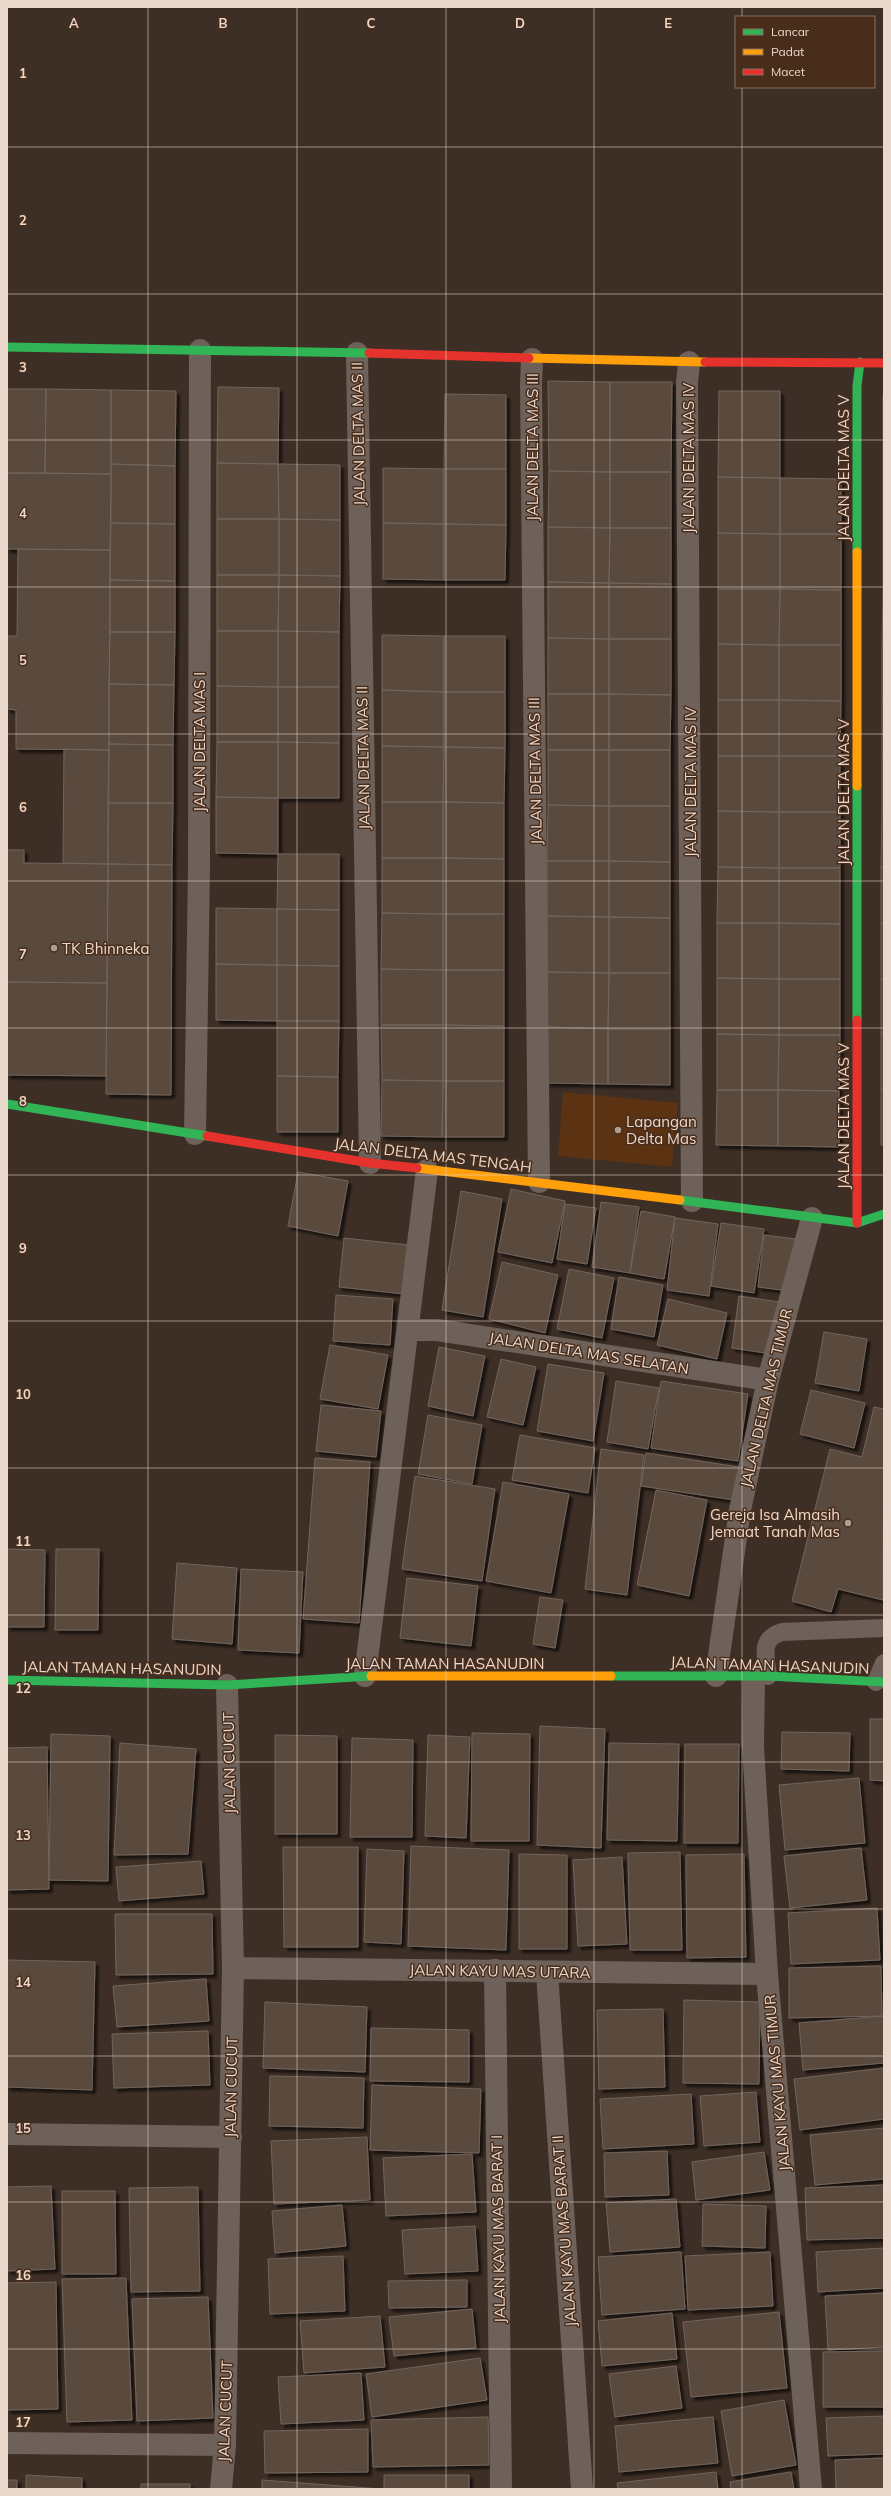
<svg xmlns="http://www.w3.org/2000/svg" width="891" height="2496" viewBox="0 0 891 2496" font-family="Mulish,sans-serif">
<defs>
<filter id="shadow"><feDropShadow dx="3.5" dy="3.5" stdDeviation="1" flood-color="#0009"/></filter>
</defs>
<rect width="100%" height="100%" fill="#3e2f26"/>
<!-- green -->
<path fill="#5b3212" d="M563,1092L678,1103L672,1167L558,1156Z"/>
<!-- building -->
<path fill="#5a483c" stroke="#72655d" filter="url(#shadow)" d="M548,381L610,382V472L549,471Z
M610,382H672L671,472H610Z
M218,387L279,388L278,464L217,463Z
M7,389H46L45,473H7Z
M46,389L111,390V474L45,473Z
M111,390L176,391L175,466L111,464Z
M719,391H780V478L718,477Z
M445,394L506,395V469H444Z
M883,394H884V477H883Z
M217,463L278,464L279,519H217Z
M111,464L175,466V524L111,523Z
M278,464L340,465V520L279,519Z
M383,468L444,469V524L383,523Z
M444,469H506V525L444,524Z
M549,471L610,472V528L548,527Z
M610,472H671V528H610Z
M7,473L111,474L110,550L7,549Z
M718,477L780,478V534L718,533Z
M883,477H884V533H883Z
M780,478L841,479V534H780Z
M217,519H279V575H217Z
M279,519L340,520V576L279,575Z
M111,523L175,524V581L110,580Z
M383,523L444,524V580L383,579Z
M444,524L506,525L505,580H444Z
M548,527L610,528L609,583L548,582Z
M610,528H671V584L609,583Z
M718,533L780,534V589H718Z
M883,533H884V589H883Z
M780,534H841V590L780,589Z
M18,549L110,550L109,750L16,749V710L7,709V636H17Z
M217,575H279L278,631H217Z
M279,575L340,576L339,632L278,631Z
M110,580L175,581V632H110Z
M548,582L609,583V639L548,638Z
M609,583L671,584V639H609Z
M718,589H780L779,645L718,644Z
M780,589L841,590V645H779Z
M883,589H884V645H882Z
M217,631H278V687L217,686Z
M278,631L339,632V687H278Z
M110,632H175L174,685L109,684Z
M382,635L444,636V692L382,690Z
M444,636H505V692H444Z
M548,638L609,639V694H548Z
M609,639H671V695L609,694Z
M718,644L779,645V700H718Z
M779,645H841V701L779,700Z
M882,645H884V700H882Z
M109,684L174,685L173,745L109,744Z
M217,686L278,687V742H217Z
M278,687H339V743L278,742Z
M382,690L444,692V747L382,746Z
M444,692H505V748L444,747Z
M548,694H609V750H548Z
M609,694L671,695L670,750H609Z
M718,700H779V756H718Z
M779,700L841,701L840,756H779Z
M882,700H884V756H882Z
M217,742H278V798L216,797Z
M278,742L339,743V798H278Z
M109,744L173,745V803H108Z
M382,746L444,747L443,802H382Z
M444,747L505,748L504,803L443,802Z
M64,749L109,750L108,864L63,863Z
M548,750H609V806L548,805Z
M609,750H670V806H609Z
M718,756H779V812L718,811Z
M779,756H840V812H779Z
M882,756H884V811H882Z
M216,797L278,798V854L216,853Z
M382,802H443V858H382Z
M443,802L504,803V859L443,858Z
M108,803H173L172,865L108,864Z
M548,805L609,806V861H547Z
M609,806H670V862L609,861Z
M718,811L779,812V868L718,867Z
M882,811H884V867H881Z
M779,812H840V868H779Z
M7,850H24V863L108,864L107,983L7,982Z
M278,854H339V910L277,909Z
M382,858H443V914L382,913Z
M443,858L504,859V914H443Z
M547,861H609V917L547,916Z
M609,861L670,862V918L609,917Z
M108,864L172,865L171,1095L106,1094Z
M718,867L779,868V923H717Z
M881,867H884V923H881Z
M779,868H840V924L779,923Z
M216,908L277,909V965L216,964Z
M277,909L339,910V966L277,965Z
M382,913L443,914V970L381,969Z
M443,914H504V970H443Z
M547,916L609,917V973L547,972Z
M609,917L670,918V973H609Z
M717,923H779V979L717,978Z
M779,923L840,924V979H779Z
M881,923H884V979H881Z
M216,964L277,965V1021L216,1020Z
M277,965L339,966V1021H277Z
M381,969L443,970V1025H381Z
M443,970H504V1026L443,1025Z
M547,972L609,973L608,1029L547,1027Z
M609,973H670V1029H608Z
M717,978L779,979V1035L717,1034Z
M779,979H840V1035H779Z
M881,979H884V1034H881Z
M7,982L107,983L106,1076L7,1075Z
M277,1021H339L338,1077L277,1076Z
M381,1025H443V1081L382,1080Z
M443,1025L504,1026V1081H443Z
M547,1027L608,1029V1084L547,1083Z
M608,1029H670V1085L608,1084Z
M717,1034L779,1035L778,1090H717Z
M881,1034H884V1090H881Z
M779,1035H840L839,1091L778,1090Z
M277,1076L338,1077V1132H277Z
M382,1080L443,1081L442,1137L381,1136Z
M443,1081H504V1137H442Z
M717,1090H778V1146L716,1145Z
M778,1090L839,1091V1147L778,1146Z
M881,1090H884V1145H881Z
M298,1172L348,1181L338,1236L288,1226Z
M511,1189L565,1201L552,1263L498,1252Z
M461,1191L502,1199L483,1317L442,1310Z
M601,1202L639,1207L630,1273L592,1267Z
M565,1204L596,1208L587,1264L557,1259Z
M641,1211L675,1217L664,1279L630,1273Z
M675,1218L718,1224L709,1296L667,1290Z
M721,1223L764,1229L754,1293L711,1286Z
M764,1235L796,1239L789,1291L758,1287Z
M344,1238L409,1245L404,1294L339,1287Z
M502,1262L558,1275L545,1333L489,1319Z
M569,1269L614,1278L602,1338L557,1329Z
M619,1277L663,1285L654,1337L611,1329Z
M336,1295L393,1299L390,1345L333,1341Z
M739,1296L779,1302L772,1354L732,1348Z
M668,1299L727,1313L717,1359L657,1345Z
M824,1332L867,1339L859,1391L815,1383Z
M330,1345L388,1355L378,1409L320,1399Z
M439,1347L485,1356L473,1416L428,1406Z
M501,1359L536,1367L523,1425L487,1417Z
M548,1364L604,1373L593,1441L537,1431Z
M616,1381L659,1388L648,1449L607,1442Z
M661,1381L748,1394L738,1461L651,1448Z
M811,1390L865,1403L854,1448L800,1434Z
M321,1405L381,1411L376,1457L316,1451Z
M874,1407L884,1409L883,1600L838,1589L831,1612L792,1601L830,1449L862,1457Z
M428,1415L482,1425L472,1484L418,1474Z
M520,1435L595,1448L588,1493L512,1480Z
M601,1449L644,1455L627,1595L585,1589Z
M646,1453L739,1467L734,1500L641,1486Z
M315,1458L370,1462L359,1623L303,1619Z
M415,1476L495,1489L482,1581L402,1569Z
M503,1482L569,1494L551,1593L486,1581Z
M656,1490L707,1500L689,1596L637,1585Z
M7,1549L45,1550L44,1627H7Z
M56,1549H99L98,1630H55Z
M177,1563L237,1568L232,1644L172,1639Z
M241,1569L303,1572L299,1653L238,1650Z
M407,1578L478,1586L471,1646L400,1638Z
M540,1597L563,1600L555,1648L533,1644Z
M870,1719H884V1781L870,1780Z
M540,1726L605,1729L601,1848L537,1845Z
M782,1732L850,1733L849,1771L781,1769Z
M472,1733L530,1734L529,1841H471Z
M51,1734L110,1736L108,1881L49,1880Z
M275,1735L337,1736V1834H275Z
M428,1735L470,1737L466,1838L425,1836Z
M352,1738L413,1740L412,1837H350Z
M120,1743L196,1749L188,1854L114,1855Z
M609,1743L679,1744L677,1841L607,1840Z
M685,1744H739L738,1843H684Z
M47,1747L49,1889L7,1890V1748Z
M859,1778L865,1843L785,1850L779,1785Z
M411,1846L509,1850L506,1950L408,1946Z
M283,1847H358V1947H284Z
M861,1848L867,1900L790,1908L784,1856Z
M367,1849L404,1851L401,1944L364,1942Z
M680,1852L682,1950H630L628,1853Z
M519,1854L567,1855V1949H519Z
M744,1854L746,1957L687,1958L686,1855Z
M622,1857L627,1944L578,1946L573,1860Z
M201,1861L204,1894L119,1901L116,1867Z
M877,1908L880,1960L791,1964L788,1913Z
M115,1914H212L213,1974L116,1975Z
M7,1960L95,1962L92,2090L7,2087Z
M881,1966L882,2016L789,2018V1968Z
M206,1979L209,2021L117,2027L113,1986Z
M684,2000L760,2002L759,2084L683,2083Z
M265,2002L367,2007L365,2072L263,2068Z
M663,2009L665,2087L599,2089L597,2010Z
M884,2016V2063L803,2070L799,2023Z
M371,2028L469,2030V2082L370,2081Z
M208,2031L210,2085L114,2088L112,2034Z
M884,2068V2119L800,2130L794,2079Z
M270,2076L364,2078L363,2128L269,2126Z
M372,2085L481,2089L479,2153L370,2150Z
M756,2092L760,2142L704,2146L700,2096Z
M691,2094L694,2144L603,2149L600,2099Z
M884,2128V2179L815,2185L810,2135Z
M367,2137L370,2200L274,2204L271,2141Z
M667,2151L669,2195L605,2197L604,2153Z
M764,2152L770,2190L696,2200L692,2162Z
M472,2154L476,2212L386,2216L383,2158Z
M884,2185V2238L807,2240L805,2188Z
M51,2186L55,2269L7,2271V2187Z
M198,2187L200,2291L131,2292L129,2188Z
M62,2191H115L116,2274H62Z
M676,2199L680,2247L610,2252L606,2203Z
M703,2204L766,2206L765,2248L702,2246Z
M342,2205L346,2246L275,2253L272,2211Z
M475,2226L478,2271L405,2274L402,2230Z
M884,2248V2288L818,2292L816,2252Z
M681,2252L685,2309L602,2315L598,2257Z
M770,2252L773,2306L688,2310L685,2256Z
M343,2256L345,2311L270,2314L268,2259Z
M126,2278L132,2420L67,2422L62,2279Z
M467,2280V2307L389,2308L388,2281Z
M56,2282L58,2409L7,2410V2283Z
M884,2293V2347L828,2350L825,2296Z
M208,2297L213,2418L137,2421L132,2299Z
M472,2309L476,2348L394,2356L389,2317Z
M779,2312L787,2388L691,2397L683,2322Z
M672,2313L677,2359L602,2366L598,2321Z
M380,2316L385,2367L304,2373L300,2321Z
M884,2351V2407H823V2352Z
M480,2358L487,2400L372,2417L366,2374Z
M676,2366L682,2408L615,2417L609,2374Z
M361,2373L364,2420L281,2424L278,2377Z
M784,2400L796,2465L732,2476L721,2411Z
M884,2416V2454L828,2456L826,2418Z
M488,2417L489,2465L373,2467L371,2420Z
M713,2417L718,2463L619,2472L615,2426Z
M368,2429V2472L265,2473L264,2431Z
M884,2458V2489H836L835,2460Z
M716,2472L718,2489H618L617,2483Z
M791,2472L794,2489H731L730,2482Z
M26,2475L82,2478V2489H26Z
M384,2475H469V2489H384Z
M7,2480H17V2489H7Z
M262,2480L381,2489H262Z
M141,2484H190V2489H141Z"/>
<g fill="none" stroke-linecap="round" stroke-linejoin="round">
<!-- lane -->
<path stroke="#6e615a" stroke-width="18" d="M768,1676C766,1656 759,1639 782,1632L884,1628
M876,1682L884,1663"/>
<!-- street -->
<path stroke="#6e615a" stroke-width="22" d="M357,353L370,1163
M532,359L531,385L539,1182
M689,362L687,383L692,1201
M195,1134L199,865L200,350
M409,1330H437L768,1380
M365,1676L427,1170
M716,1676L740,1510L768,1380L812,1218
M754,1676L753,1747L767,1974L811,2489
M233,1968L767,1974
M495,1970L501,2489
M547,1972L582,2489
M7,2134L231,2137
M7,2443L225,2445
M221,2489L225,2445L233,1968L227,1685"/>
<!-- fast -->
<path stroke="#30b455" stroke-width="9" d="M7,347L369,353
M857,552V386L860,362
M857,786V1020
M7,1104L207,1136
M680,1200L857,1223L884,1214
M611,1676H768L884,1682
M7,1680L227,1685L371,1676"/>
<!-- slow -->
<path stroke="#ff9f0a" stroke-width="9" d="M529,358L705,362
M857,552V786
M417,1168L680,1200
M371,1676H611"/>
<!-- jam -->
<path stroke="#e5322d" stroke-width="9" d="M369,353L529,358
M705,362L884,363
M857,1020V1223
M207,1136L370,1163L417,1168"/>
</g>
<!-- grid -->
<path fill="none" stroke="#ead8cd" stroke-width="1" stroke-opacity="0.55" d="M148,7V2489M297,7V2489M446,7V2489M594,7V2489M742,7V17M742,87V2489M7,147H884M7,294H884M7,440H884M7,587H884M7,734H884M7,881H884M7,1028H884M7,1175H884M7,1321H884M7,1468H884M7,1615H884M7,1762H884M7,1909H884M7,2056H884M7,2202H884M7,2349H884"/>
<!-- markers -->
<g fill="#ae9d93" stroke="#492d1b" stroke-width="1.5">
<circle cx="54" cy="948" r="4"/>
<circle cx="618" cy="1130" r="4"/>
<circle cx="848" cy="1523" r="4"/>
</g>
<g text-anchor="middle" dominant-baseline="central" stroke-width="3" stroke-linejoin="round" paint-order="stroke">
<!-- street labels -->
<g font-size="15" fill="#ead8cd" stroke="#492d1b">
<text transform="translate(358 434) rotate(-91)">JALAN DELTA MAS II</text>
<text transform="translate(532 447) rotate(-90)">JALAN DELTA MAS III</text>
<text transform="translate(688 458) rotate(-90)">JALAN DELTA MAS IV</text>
<text transform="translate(843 468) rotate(-90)">JALAN DELTA MAS V</text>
<text transform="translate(199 742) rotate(-90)">JALAN DELTA MAS I</text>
<text transform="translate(363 758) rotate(-91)">JALAN DELTA MAS II</text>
<text transform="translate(535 771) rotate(-91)">JALAN DELTA MAS III</text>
<text transform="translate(690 782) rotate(-90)">JALAN DELTA MAS IV</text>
<text transform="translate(843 792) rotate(-90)">JALAN DELTA MAS V</text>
<text transform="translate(843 1116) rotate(-90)">JALAN DELTA MAS V</text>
<text transform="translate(433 1155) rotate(7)">JALAN DELTA MAS TENGAH</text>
<text transform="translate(589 1353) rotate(9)">JALAN DELTA MAS SELATAN</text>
<text transform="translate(766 1398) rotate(-77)">JALAN DELTA MAS TIMUR</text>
<text x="445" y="1663">JALAN TAMAN HASANUDIN</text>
<text transform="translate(770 1665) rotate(2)">JALAN TAMAN HASANUDIN</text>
<text transform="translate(122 1668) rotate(1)">JALAN TAMAN HASANUDIN</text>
<text transform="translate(229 1763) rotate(-91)">JALAN CUCUT</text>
<text transform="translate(500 1971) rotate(1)">JALAN KAYU MAS UTARA</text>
<text transform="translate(777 2083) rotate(-95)">JALAN KAYU MAS TIMUR</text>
<text transform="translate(231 2087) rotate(-89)">JALAN CUCUT</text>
<text transform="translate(498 2229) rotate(-91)">JALAN KAYU MAS BARAT I</text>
<text transform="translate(564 2231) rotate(-94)">JALAN KAYU MAS BARAT II</text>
<text transform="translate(225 2411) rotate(-88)">JALAN CUCUT</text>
</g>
<!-- poi labels -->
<g font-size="15" fill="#ead8cd" stroke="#492d1b" text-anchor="start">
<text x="62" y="948">TK Bhinneka</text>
<text x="626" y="1121">Lapangan<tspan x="626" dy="17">Delta Mas</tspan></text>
<text x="840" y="1514" text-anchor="end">Gereja Isa Almasih<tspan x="840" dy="17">Jemaat Tanah Mas</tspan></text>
</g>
</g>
<g font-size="13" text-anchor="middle" font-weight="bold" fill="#ead8cd" stroke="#492d1b" stroke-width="3" stroke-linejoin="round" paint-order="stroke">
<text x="74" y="28">A</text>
<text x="223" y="28">B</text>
<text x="371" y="28">C</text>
<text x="520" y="28">D</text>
<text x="668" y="28">E</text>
<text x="23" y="78">1</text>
<text x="23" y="225">2</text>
<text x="23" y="372">3</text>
<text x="23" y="518">4</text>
<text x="23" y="665">5</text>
<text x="23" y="812">6</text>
<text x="23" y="959">7</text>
<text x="23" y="1106">8</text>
<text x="23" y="1253">9</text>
<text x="23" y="1399">10</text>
<text x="23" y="1546">11</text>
<text x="23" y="1693">12</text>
<text x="23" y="1840">13</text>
<text x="23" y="1987">14</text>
<text x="23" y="2133">15</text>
<text x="23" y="2280">16</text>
<text x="23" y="2427">17</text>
</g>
<!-- border -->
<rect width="891" height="2496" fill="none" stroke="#ead8cd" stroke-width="16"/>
<!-- legend -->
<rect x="735" y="16" width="140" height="72" fill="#492d1b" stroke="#897162"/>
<rect x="743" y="29" width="20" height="6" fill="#30b455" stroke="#897162"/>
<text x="771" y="36" font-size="12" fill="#ead8cd">Lancar</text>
<rect x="743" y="49" width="20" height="6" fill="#ff9f0a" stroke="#897162"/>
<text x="771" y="56" font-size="12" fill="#ead8cd">Padat</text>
<rect x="743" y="69" width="20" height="6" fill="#e5322d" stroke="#897162"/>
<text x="771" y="76" font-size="12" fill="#ead8cd">Macet</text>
</svg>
